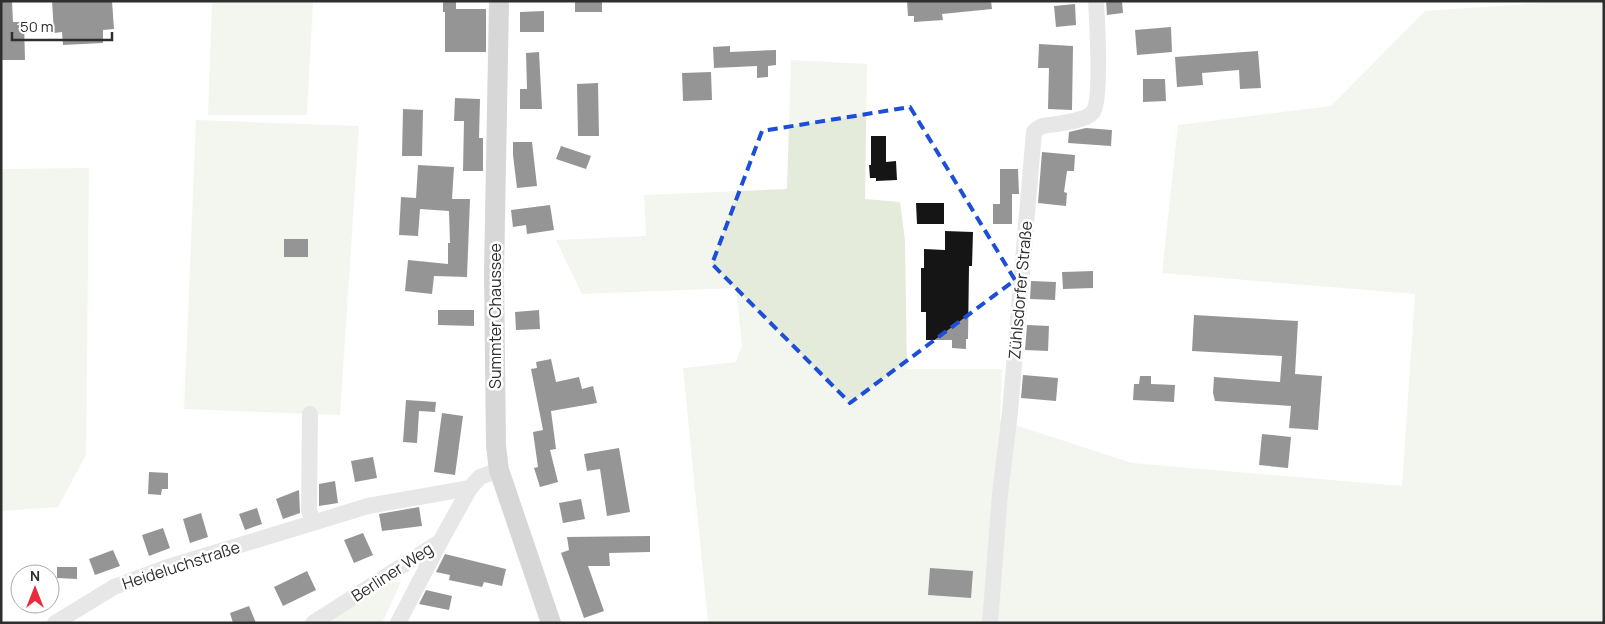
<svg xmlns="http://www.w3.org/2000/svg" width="1605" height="624" viewBox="0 0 1605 624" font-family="Manrope,sans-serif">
<rect width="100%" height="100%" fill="#fff"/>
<!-- green -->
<path fill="#e4ebdb" d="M212,1H313L307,115H208Z
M1567,1H1604V623H708L683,368L736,362L742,346L736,288L582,294L556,240L646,236L644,195L787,189L791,60L867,64L865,199L900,202L905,240L907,369H1002L1000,420L1132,463L1402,486L1415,294L1162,273L1178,125L1331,106L1425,11Z
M196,120L359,126L340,415L184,409Z
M89,168L86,455L58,507L1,511V169Z
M382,581L401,582L382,623H321Z"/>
<!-- building -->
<path fill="#151515" d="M1,1H12L13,22H24L25,60H1Z
M52,1H112L114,29L103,30V43L63,45L62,32L54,33Z
M443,1H456V9H486V52H445V12H443Z
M575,1H602V12H575Z
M907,1H991L992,9L942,14L943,20L914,22V16H908Z
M1122,1L1123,13L1107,15L1106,1Z
M1075,4L1076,25L1056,27L1054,6Z
M544,11V32H520V12Z
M1171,27L1172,52L1137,55L1135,30Z
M1039,44L1073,46L1072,110L1048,109L1049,68H1038Z
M730,46V52L776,50V65L768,66V77L757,78V66L714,68L713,47Z
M1258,51L1261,88L1240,89L1239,70L1202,73L1203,85L1177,87L1175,57Z
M539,52L542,109H520V89H527L526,53Z
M711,72L712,100L683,101L682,73Z
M1143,79H1165L1166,101L1143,102Z
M598,83L599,136H578L577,84Z
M455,98L480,99L479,138H483V171H463L464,121H454Z
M403,109L423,110L422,156H402Z
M1086,128L1112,130L1111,146L1068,143L1069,132Z
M871,136H886V162L896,161L897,180L876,181V178H870L869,165H871Z
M513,142H532L537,186L517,188L513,155Z
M561,146L591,156L586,169L556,159Z
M1042,152L1075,155L1074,171H1067L1064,192L1067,193L1066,206L1038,203Z
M418,165L454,167L452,199H470L467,277L434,276L432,294L405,291L408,260L448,264V243H450L449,211L420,209L418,236L399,235L401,197L416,198Z
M1000,169H1018L1019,194H1012V224H993V204H1000Z
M916,203H944V224H917Z
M550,205L554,230L527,234L526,225L513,227L511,210Z
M945,231L973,232L972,266H969L968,339H966V349L952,348V340H926V312H921V268H924V249L945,250Z
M284,239H308V257H284Z
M1093,271V288L1063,289L1062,272Z
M1031,281L1056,282L1055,300L1030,299Z
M438,310H474V326L438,325Z
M539,310L540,329L516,330L515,312Z
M1194,315L1298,321L1295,374L1322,376L1318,430L1289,428L1291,406L1215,401L1213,393L1214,377L1280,382L1282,356L1192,351Z
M1027,325L1049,326L1048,351L1025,350Z
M551,359L556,382L579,377L582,389L593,386L597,403L551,411L556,449L550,450L558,482L540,487L534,468L538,467L533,432L543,430L531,369L537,368L536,362Z
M1023,375L1058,378L1056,401L1021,398Z
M1140,376H1151V384L1175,385L1174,402L1133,400L1134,384H1139Z
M406,400L436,402L435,412L419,411L417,443L403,442Z
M442,413L463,416L455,475L434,472Z
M1262,434L1291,437L1288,468L1259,465Z
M619,448L630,512L607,516L600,469L587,471L584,454Z
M373,457L377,478L355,482L351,461Z
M149,472L168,473V489H162L161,495L148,494Z
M335,481L338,503L319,506V484Z
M299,490L300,513L283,519L276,499Z
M581,499L585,519L563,523L559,503Z
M419,507L422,526L382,531L379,514Z
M257,508L262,524L245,530L239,514Z
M201,513L208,537L190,543L183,519Z
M163,528L170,548L149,556L142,535Z
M363,533L373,555L354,563L344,540Z
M650,536V552L609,553L610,566H588L604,611L584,618L561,553L569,550L567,537Z
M113,550L120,566L95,575L89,559Z
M445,554L506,569L502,586L484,582L482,587L449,580L450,575L436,572Z
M57,567H77V579L57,578Z
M930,568L973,571L971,598L928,595Z
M307,571L316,590L283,606L274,587Z
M426,590L452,596L449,610L419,604Z
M249,606L256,623H233L230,613Z"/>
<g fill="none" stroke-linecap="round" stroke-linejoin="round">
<!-- minor -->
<path stroke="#cbcbcb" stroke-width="16" d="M310,414L309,510L313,523
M55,623L114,587L165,568L368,506L470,488
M313,623L438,543
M398,623L440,542L470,488L480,477L499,470
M990,623L1000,494L1010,412L1034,132L1037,129L1042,126C1054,124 1085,122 1093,112C1102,100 1097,19 1096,1"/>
<!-- major -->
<path stroke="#a6a6a6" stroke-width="20" d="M499,1L494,273L496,446L499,470L551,623"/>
</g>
<!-- marked area -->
<path d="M0 0H1605V624H0ZM910,107L1015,280L850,403L712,264L762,131Z" fill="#fff" fill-opacity=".55" fill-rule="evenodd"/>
<path fill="none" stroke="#1d4ed8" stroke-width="4" stroke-dasharray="10 6" stroke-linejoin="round" d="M910,107L1015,280L850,403L712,264L762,131Z"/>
<g text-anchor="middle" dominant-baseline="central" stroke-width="5" stroke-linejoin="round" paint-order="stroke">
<!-- street labels -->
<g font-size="16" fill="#2e2e2e" stroke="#fff">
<text transform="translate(1020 290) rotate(-85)">Zühlsdorfer Straße</text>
<text transform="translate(495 316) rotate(-90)">Summter Chaussee</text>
<text transform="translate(181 565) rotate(-18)">Heideluchstraße</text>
<text transform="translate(392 572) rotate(-33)">Berliner Weg</text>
</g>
</g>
<!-- border -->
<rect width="1605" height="624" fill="none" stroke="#2e2e2e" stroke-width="5"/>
<!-- north arrow -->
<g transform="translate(35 589)"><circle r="24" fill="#ffffff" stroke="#ababab"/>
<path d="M0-4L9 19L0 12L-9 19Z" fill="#e82c3b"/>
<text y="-8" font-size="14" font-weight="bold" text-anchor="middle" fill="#2e2e2e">N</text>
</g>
<!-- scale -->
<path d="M12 32v8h100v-8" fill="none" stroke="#2e2e2e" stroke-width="2.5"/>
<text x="20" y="32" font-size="15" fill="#2e2e2e" stroke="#ffffff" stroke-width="4" paint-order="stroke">50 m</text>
</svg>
